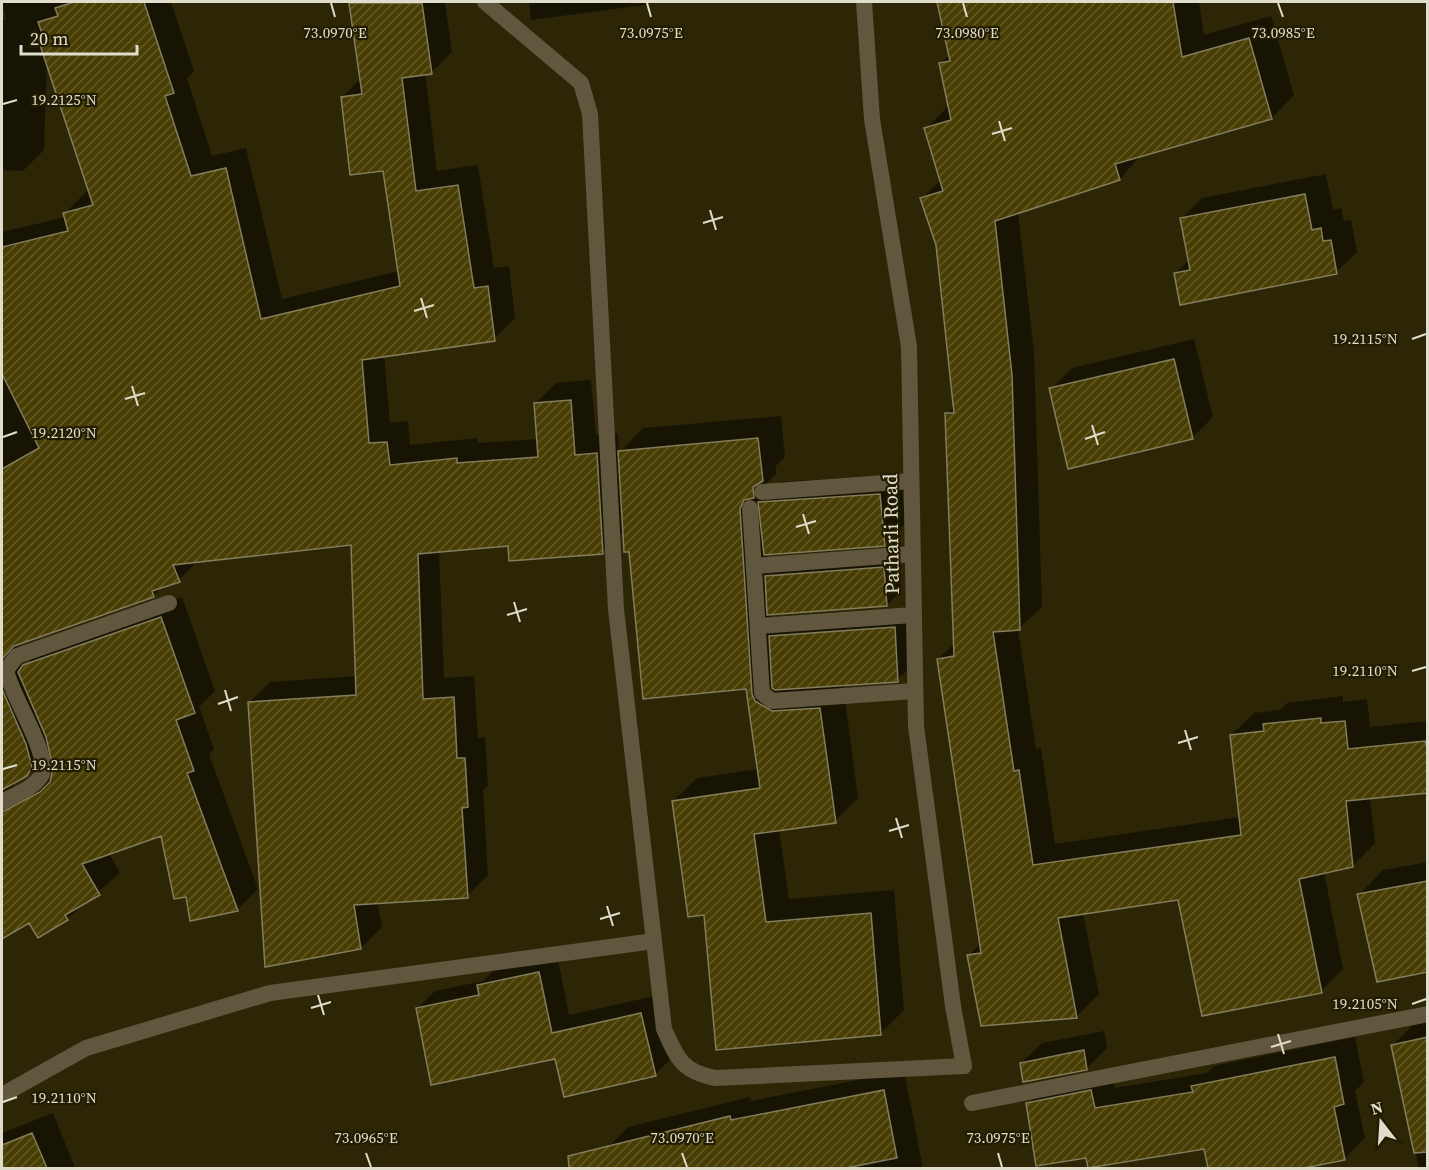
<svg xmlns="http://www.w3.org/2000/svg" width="1429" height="1170" viewBox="0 0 1429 1170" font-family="'Source Serif 4',serif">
<defs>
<pattern id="building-hatch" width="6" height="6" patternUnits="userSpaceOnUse" patternTransform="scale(1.5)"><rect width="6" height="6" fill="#483e04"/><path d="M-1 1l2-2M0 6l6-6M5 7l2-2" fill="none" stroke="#625927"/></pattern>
</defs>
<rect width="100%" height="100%" fill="#2c2607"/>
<!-- shadow -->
<path fill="#0007" fill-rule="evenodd" d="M2,2H90L109,101H113L111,2H171L194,71L187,78L212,156L246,148L282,299L399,271L384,169L342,97L361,78L351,3L445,2L452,52L431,73H425L437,171L478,165L494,268L509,266L515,318L494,339L384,355L390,423L408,421L410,445L477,438L478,443L538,439L535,404L556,383L591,380L596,435L618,433L619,453L643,428L781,416L785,457L776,466V474L762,488L763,499L780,482L901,474L905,523L885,544L767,553L768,575L780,562L898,553L901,591L887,605L770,613L772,635L791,616L915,607L918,660L897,680L843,684L858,798L835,821L779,829L789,899L894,890L904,1010L881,1033L705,913L673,801L697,778L758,769L747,688L631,550L624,530L602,552L509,544L439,551L444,678L474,676L478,738L485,737L488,785L483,790L488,875L467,896L377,902L382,927L361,948L249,703L270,682L357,676L353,543L198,561L179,580L163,586L153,596L18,643L16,645L22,669L46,644L182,597L215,691L199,707L214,749L209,754L258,889L237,910L187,895L163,834L109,853L120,873L67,919L30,921L2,938V232L66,217L65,213L86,192L90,191L47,63L44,150L23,171L2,170V20H6ZM50,749L55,769L52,777L24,792L13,787L14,782L26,775Z
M529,2H649L645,5L531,20Z
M939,2H1199L1204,35L1271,16L1294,95L1272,118L1141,155L1120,179L1018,212L1034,352L1042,607L1018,629L1036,749L1041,748L1055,844L1240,817L1231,735L1254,713L1280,710L1287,703L1343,696V702L1367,699L1370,727L1428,721V792L1370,798L1375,843L1353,866L1324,872L1343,969L1321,991L1180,898L1083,913L1099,994L1077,1016L968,956L981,943L938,659L955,643L947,414L954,406L937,245L922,198L942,179L926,129L948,106L940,64L950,54Z
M1326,174L1333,210L1341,208L1344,221L1351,220L1357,252L1336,272L1176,273L1190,259L1182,218L1202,198Z
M1194,339L1213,417L1192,438L1051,389L1072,368Z
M1428,862V970L1359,895L1383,870Z
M557,955L569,1015L659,995L673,1056L655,1075L557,1057L417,1009L435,991L483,981L497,967Z
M1428,1022V1168H1419L1392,1046L1412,1026Z
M1104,1031L1107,1048L1087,1068L1021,1063L1042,1043Z
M1355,1037L1364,1082L1355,1091L1365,1138L1345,1158L1296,1168H1210L1206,1147L1088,1157L1028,1104L1049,1083L1112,1071L1115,1088L1207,1073L1214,1066Z
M904,1071L923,1168H613L608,1148L628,1127L750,1097L751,1101Z
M53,1113L75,1168H2V1133Z"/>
<!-- building -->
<path fill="url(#building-hatch)" stroke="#837d5c" stroke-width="1.5" d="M74,2H144L174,93L165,96L191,176L226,168L261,319L400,286L383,171L350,175L341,97L362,94L349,3H422L432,74L402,78L416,191L458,185L474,288L488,286L495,341L362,360L369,443L387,442L390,465L457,458V463L538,457L534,403L571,400L575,455L597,453L603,554L509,561L508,546L418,554L423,699L454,697L457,758H465L468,807L462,808L468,898L354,905L361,949L265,967L248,702L356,695L351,545L173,565L180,582L152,591L154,597L14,646L2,659V469L39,448L2,374V247L68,231L63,213L93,205L39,42H45L38,22L58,16L55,8Z
M937,2H1173L1182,57L1249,38L1272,119L1115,164L1120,180L995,221L1012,375L1020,630L993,632L1014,771L1019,770L1033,865L1241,835L1230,735L1264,731L1263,724L1321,718V723L1345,721L1348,749L1425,741L1428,751V793L1346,801L1353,867L1299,879L1322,993L1202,1016L1178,900L1058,918L1077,1018L981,1026L967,955L981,953L937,659L954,656L945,413H954L936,245L920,198L943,191L924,128L951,120L939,63L950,61Z
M1305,194L1312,230L1321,228L1323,241L1331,240L1337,274L1180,305L1174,273L1190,270L1180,218Z
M1174,359L1193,439L1068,469L1049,388Z
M758,438L763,481L753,487L754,498L744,500L740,509L752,694L755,701L772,711L820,708L836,823L754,834L766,922L871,913L881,1035L716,1050L704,915L688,917L672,801L760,788L746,689L643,699L629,552H624L618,451Z
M880,494L885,546L764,555L758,502Z
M884,567L887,606L767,615L765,576Z
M161,617L195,713L176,720L194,771L187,773L238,911L190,921L186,897L174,899L161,836L82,864L100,895L65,915L68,920L38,938L29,923L2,939V812L40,792L50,782L53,768L46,737L18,672L23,665Z
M895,627L898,682L775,690L772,688L769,636Z
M2,689L26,744L32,767L27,776L2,790Z
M1428,881V972L1377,982L1357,894Z
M539,972L552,1033L641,1013L656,1076L564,1097L555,1059L431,1085L416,1008L479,995L477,985Z
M1428,1037V1152L1414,1153L1391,1045Z
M1084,1050L1087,1070L1023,1082L1020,1063Z
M1335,1057L1344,1104L1334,1107L1345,1160L1304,1168H1208L1204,1149L1088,1168L1086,1158L1036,1166L1026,1103L1091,1090L1095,1108L1193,1092L1191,1086Z
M884,1090L897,1158L846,1168H569L568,1156L730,1116L731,1120Z
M32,1133L47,1168H2V1145Z"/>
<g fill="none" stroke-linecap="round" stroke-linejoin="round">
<!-- minor -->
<path stroke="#61573e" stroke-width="16" d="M485,2L581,83L590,114L616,609L664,1029C677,1058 681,1071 715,1078L964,1066
M762,492L911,481
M750,508L762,693L772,701L915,691
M754,566L912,554
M759,626L913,615
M2,802C14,795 33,789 41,776C52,756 11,696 6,670L17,656L169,603
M2,1095L86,1048L270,993L654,941
M972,1103L1428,1014"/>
<!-- tertiary -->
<path stroke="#61573e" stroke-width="16" d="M864,2L872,119L909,347L916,726L953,1006L964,1066"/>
</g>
<!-- ticks -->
<path fill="none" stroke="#e0ddcc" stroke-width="2" d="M331,3L335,17M647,3L651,17M963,3L967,17M1278,3L1283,17M3,104L17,100M999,121L1005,141M992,134L1012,128M710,210L716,230M703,223L723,217M421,298L427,318M414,311L434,305M1412,339L1426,334M132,386L138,406M125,399L145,393M1092,425L1098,445M3,437L17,432M1085,439L1105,432M803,514L809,534M796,527L816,521M514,602L520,622M507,615L527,609M1412,671L1426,667M225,690L231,711M218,704L238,697M1185,730L1191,750M1178,743L1198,737M3,769L17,765M896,818L902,838M889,831L909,825M607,906L613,926M600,919L620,913M318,995L324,1015M1412,1004L1426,999M311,1008L331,1002M1278,1034L1284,1054M1271,1047L1291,1041M3,1102L17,1097M366,1153L371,1167M682,1153L687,1167M998,1153L1002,1167"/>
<g text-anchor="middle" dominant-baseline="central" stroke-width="4.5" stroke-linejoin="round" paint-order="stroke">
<!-- street labels -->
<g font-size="20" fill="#e0ddcc" stroke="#221c00">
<text transform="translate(891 534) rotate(-91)">Patharli Road</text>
</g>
</g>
<g font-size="15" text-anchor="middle" fill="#e0ddcc" stroke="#221c00" stroke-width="4.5" stroke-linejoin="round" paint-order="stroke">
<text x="335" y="38">73.0970°E</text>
<text x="651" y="38">73.0975°E</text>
<text x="967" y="38">73.0980°E</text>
<text x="1283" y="38">73.0985°E</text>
<text x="64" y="105">19.2125°N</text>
<text x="1365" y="344">19.2115°N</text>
<text x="64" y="438">19.2120°N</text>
<text x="1365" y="676">19.2110°N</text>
<text x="64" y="770">19.2115°N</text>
<text x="1365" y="1009">19.2105°N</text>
<text x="64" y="1103">19.2110°N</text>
<text x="366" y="1143">73.0965°E</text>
<text x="682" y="1143">73.0970°E</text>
<text x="998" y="1143">73.0975°E</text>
</g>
<!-- border -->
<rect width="1429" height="1170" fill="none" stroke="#e0ddcc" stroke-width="6"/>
<!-- north arrow -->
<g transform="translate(1381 1122) rotate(343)" stroke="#221c00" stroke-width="4.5" paint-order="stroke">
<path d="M0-4.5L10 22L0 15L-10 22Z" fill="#e0ddcc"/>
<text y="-9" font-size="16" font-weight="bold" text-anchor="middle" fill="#e0ddcc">N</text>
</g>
<!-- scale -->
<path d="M21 45v9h116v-9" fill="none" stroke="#e0ddcc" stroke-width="3"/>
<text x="30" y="45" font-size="18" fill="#e0ddcc" stroke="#221c00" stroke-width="4.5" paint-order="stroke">20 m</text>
</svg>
